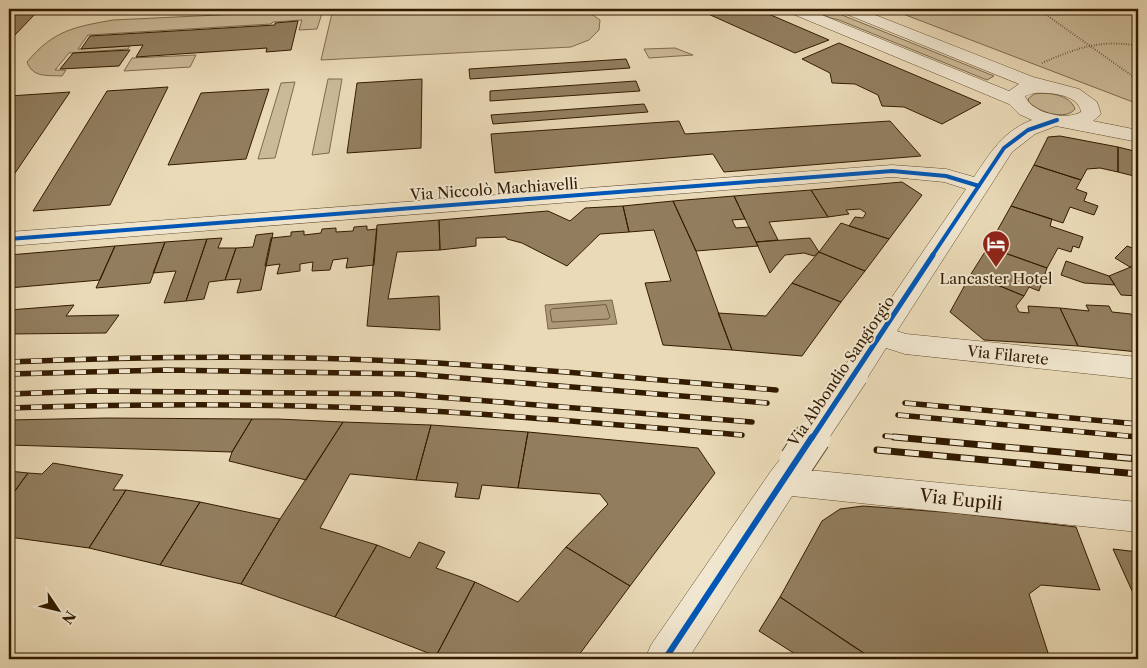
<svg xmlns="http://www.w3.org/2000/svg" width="1147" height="668" viewBox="0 0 1147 668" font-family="'Libre Caslon Text',serif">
<rect width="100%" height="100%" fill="#eadab7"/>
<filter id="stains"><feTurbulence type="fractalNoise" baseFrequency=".004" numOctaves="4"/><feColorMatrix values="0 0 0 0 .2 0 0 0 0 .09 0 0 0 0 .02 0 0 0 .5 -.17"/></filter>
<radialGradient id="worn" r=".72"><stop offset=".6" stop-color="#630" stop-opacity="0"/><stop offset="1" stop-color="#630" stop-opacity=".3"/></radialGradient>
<!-- green -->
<path fill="#cbba98" stroke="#7f6a4c" d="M333,9H584L600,20L599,30L589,40L571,47L321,60Z
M807,9H827L994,76L987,80L839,20L831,18Z
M890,9H1138V104Z
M323,10L317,29L299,30L302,20L273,22L271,24L88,35L78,49L130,46L128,49L69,53L55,70H66L62,76C47,75 33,78 27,62C54,30 74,27 113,20Z
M675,48L693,55L649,58L644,49Z
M196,55L190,67L124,71L132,58Z
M328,79H342L329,153L312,155Z
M295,82L275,158L258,159L281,83Z
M1034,94C1047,92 1070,94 1075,109C1066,121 1038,112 1029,102L1028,99Z"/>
<!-- water -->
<path fill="#ac9979" stroke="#7c6749" d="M612,300L617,324L548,329L545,305Z"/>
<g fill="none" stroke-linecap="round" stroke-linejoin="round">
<!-- shore -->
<path stroke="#705a3c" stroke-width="1" d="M606,305L610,317L608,319L552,322L550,311L552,309Z"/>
</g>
<!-- building -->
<path fill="#927e5f" stroke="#331b00" d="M9,9H136L35,14L15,35L9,36Z
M697,9H757L829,40L795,53Z
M298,21L291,50L266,52L267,48L136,57L143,45L81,49L90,36L275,25V23Z
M839,43L981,103L942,124L904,107L882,106L878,95L855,84L832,83L830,73L802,59Z
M130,50L119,66L60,69L73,53Z
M626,59L630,68L470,79L469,69Z
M422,79L421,148L347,153L357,83Z
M636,81L640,91L490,101V91Z
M168,87L110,205L33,211L107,91Z
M269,89L246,159L168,165L201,93Z
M70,92L9,182V96Z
M644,104L648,112L493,124L491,115Z
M679,121L685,134L890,121L921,156L724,172L713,154L495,173L491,134Z
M1060,136L1118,147V172L1100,168L1087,169L1081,180L1034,165L1048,137Z
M1118,147L1138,152V177L1118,172Z
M1034,165L1081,180L1076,189L1087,193L1084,201L1098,206L1094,215L1070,207L1063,223L1011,206Z
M902,182L922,195L889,239L849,226L855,217L863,218L866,213L860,209L846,210L849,214L828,217L811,190Z
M811,190L828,217L769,222L778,240L756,242L734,196Z
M734,196L745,219L732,220L736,228L749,227L758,246L696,251L673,201Z
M673,201L696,251L732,350L663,345L645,283L671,281L654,230L629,232L623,206Z
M623,206L629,232L600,234L567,266L522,243L507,239L506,237L476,238V246L440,250L439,220L548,211L570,221L585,208Z
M1011,206L1052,219L1050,226L1083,237L1079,248L1073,246L1071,252L1058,248L1047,268L988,247Z
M439,220L440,250L397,252L388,299L439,296L440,330L367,326L377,225Z
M841,223L889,239L865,271L819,252Z
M367,226V230L377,229L374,265L346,268L348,258L333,260L330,270L312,271L313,262L300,264V271L277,274L280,264L265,266L271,238L291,236V232L304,231V235L321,233L322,229L336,228V232L353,231L354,227Z
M273,233L261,290L237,293L241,279L225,280L236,248L253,247L256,235Z
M222,238L218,248H236L225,280L209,282L204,299L186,301L207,239Z
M810,238L819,252L814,256L804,253L785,255L770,273L756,242Z
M207,239L186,301L164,303L176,271L153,273L165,242Z
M165,242L150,283L96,288L115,246Z
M115,246L100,280L9,288V255Z
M1127,246L1138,250V264L1130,267L1115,258Z
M988,247L1047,268L1039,291L1029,287L1024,296L971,274Z
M819,252L865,271L841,302L792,283Z
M1066,261L1109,276L1115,285L1084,283L1061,275Z
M1138,264V296L1121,295L1109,276Z
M971,274L1024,296L1016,306L1019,312L1029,313L1028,306L1060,308L1078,346L984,340L950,312Z
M792,283L841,302L802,356L732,350L718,313L766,316Z
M74,305L66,316L119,315L106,333L9,334V310Z
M1086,305L1109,306L1112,312L1131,314L1138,328V352L1078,346L1060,308L1089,311Z
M106,418L252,419L232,452L9,445V420Z
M252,419H278L343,422L306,480L229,461L232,452Z
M343,422L431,425L416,480L350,474L320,528L377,545L335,617L241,584L280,519Z
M431,425L528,432L518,488L482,485L479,499L455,497L458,483L416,480Z
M528,432L698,448L715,473L630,586L566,547L608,504L600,494L518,488Z
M53,463L123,475L113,490H126L89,548L9,537V499L28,473L42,474Z
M9,471L28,473L9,499Z
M126,490L200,502L160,565L89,548Z
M200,502L280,519L241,584L160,565Z
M863,506L956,513L1076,527L1100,590L1041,585L1029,594L1050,659H873L780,597L822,521L840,509Z
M419,542L445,552L436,568L475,582L436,656L335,617L377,545L410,558Z
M566,547L630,586L576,659H442L436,656L475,582L518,602Z
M1113,549L1138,552V604Z
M780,597L851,645L873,659H803L759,631Z"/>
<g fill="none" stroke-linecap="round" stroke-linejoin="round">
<!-- minor casing -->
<g stroke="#614b2e" stroke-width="1">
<path id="minor" d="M786,9H807L1009,91L1019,84L841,12L839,9H860L1033,77L1079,89L1097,102L1101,114L1093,121L1138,130V142L1056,126L1035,134L1012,152L897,331L906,334L1138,357V379L905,354L886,348L864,383L854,386L844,383L840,375L844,367L966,189L944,182L892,177L9,246V232L892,165L946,169L974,177C990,153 1003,131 1032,120L1019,114L1009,104L788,12ZM1035,93C1048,92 1079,94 1081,112C1066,121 1031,113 1025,96Z
M793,454L804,457L809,467L808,470L1138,502V532L792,496L688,659H645L651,645L771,471L782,457Z"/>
</g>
<!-- path -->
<path stroke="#331b00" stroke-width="2" stroke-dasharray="0.5 2" stroke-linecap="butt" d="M1038,9L1138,80
M1134,9L1138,10
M1042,63C1077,48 1100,39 1138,46"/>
<!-- minor -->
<use href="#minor" fill="#f1e7d0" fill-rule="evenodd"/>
<!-- rail-far1 casing -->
<g stroke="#331b00" stroke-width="5.5">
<path id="rail-far1" d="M9,362C145,356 282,355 418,362C538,368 657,380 776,390
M9,374L166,370L413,374L767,403
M9,394L95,391L399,394L752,422
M905,403L1138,424
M9,408C136,404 264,403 391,409C508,414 625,426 742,435
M898,415L1138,437
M885,436L907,438"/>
</g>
<!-- rail casing -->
<g stroke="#331b00" stroke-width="7">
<path id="rail" d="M894,437L1138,459
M1136,437H1138
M877,450L1138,474"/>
</g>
<!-- rail-far1 -->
<use href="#rail-far1" stroke="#f1e7d0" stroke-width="4" stroke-dasharray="11" stroke-linecap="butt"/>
<!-- rail -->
<use href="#rail" stroke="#f1e7d0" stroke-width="5" stroke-dasharray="14" stroke-linecap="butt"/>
<!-- minor-bridge-far1 casing -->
<g stroke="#614b2e" stroke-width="29" stroke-linecap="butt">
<path id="minor-bridge-far1" d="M812,438L854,375"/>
</g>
<!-- minor-bridge casing -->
<g stroke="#614b2e" stroke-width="37" stroke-linecap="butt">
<path id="minor-bridge" d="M797,461L813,437"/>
</g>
<!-- minor-bridge-far1 -->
<use href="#minor-bridge-far1" stroke="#f1e7d0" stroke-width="28"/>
<!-- minor-bridge -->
<use href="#minor-bridge" stroke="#f1e7d0" stroke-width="35"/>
<!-- cycleway-far2 casing -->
<g stroke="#f1e7d0" stroke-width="6">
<path id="cycleway-far2" d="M9,239L892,171L946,176L979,186
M932,256L1004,148L1028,130L1057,120"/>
</g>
<!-- cycleway-far1 casing -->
<g stroke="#f1e7d0" stroke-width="8">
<path id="cycleway-far1" d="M812,438L933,255"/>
</g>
<!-- cycleway casing -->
<g stroke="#f1e7d0" stroke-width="9">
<path id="cycleway" d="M665,659L812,437"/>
</g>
<!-- cycleway-far2 -->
<use href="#cycleway-far2" stroke="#0057b8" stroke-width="4"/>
<!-- cycleway-far1 -->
<use href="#cycleway-far1" stroke="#0057b8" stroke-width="5"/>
<!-- cycleway -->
<use href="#cycleway" stroke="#0057b8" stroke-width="6"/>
</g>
<!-- icons -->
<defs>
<g id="hotel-pin" transform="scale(1.4375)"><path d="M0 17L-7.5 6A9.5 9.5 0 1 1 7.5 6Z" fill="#8f2418" stroke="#f1e7d0"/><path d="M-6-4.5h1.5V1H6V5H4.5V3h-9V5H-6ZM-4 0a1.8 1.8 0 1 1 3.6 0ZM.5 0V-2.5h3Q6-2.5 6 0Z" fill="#fff"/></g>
</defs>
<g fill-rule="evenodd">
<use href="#hotel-pin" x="996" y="244"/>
</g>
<g text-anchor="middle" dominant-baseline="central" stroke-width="4" stroke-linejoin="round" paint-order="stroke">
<!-- street labels -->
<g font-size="15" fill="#331b00" stroke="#f1e7d0">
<text transform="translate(494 189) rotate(-4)">Via Niccolò Machiavelli</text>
<text transform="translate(1008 355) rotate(6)">Via Filarete</text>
<text transform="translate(841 371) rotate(-56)">Via Abbondio Sangiorgio</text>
</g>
<!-- poi labels -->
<g font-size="15" fill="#331b00" stroke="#f1e7d0">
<text x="996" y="278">Lancaster Hotel</text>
</g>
<!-- near-street labels -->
<g font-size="18" fill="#331b00" stroke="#f1e7d0">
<text transform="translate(961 500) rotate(6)">Via Eupili</text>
</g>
</g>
<!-- margin -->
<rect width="1147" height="668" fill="none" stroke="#eadab7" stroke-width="30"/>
<rect x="10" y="10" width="1127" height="648" fill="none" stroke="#331b00" stroke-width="2.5"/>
<rect x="15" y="15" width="1117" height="638" fill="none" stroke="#331b00"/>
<!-- north arrow -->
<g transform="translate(58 610) rotate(125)" stroke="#f1e7d0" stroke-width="4" paint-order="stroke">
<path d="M0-4L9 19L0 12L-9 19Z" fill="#331b00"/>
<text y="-8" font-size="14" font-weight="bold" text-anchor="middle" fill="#331b00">N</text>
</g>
<rect width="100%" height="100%" filter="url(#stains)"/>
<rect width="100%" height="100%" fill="url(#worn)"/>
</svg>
